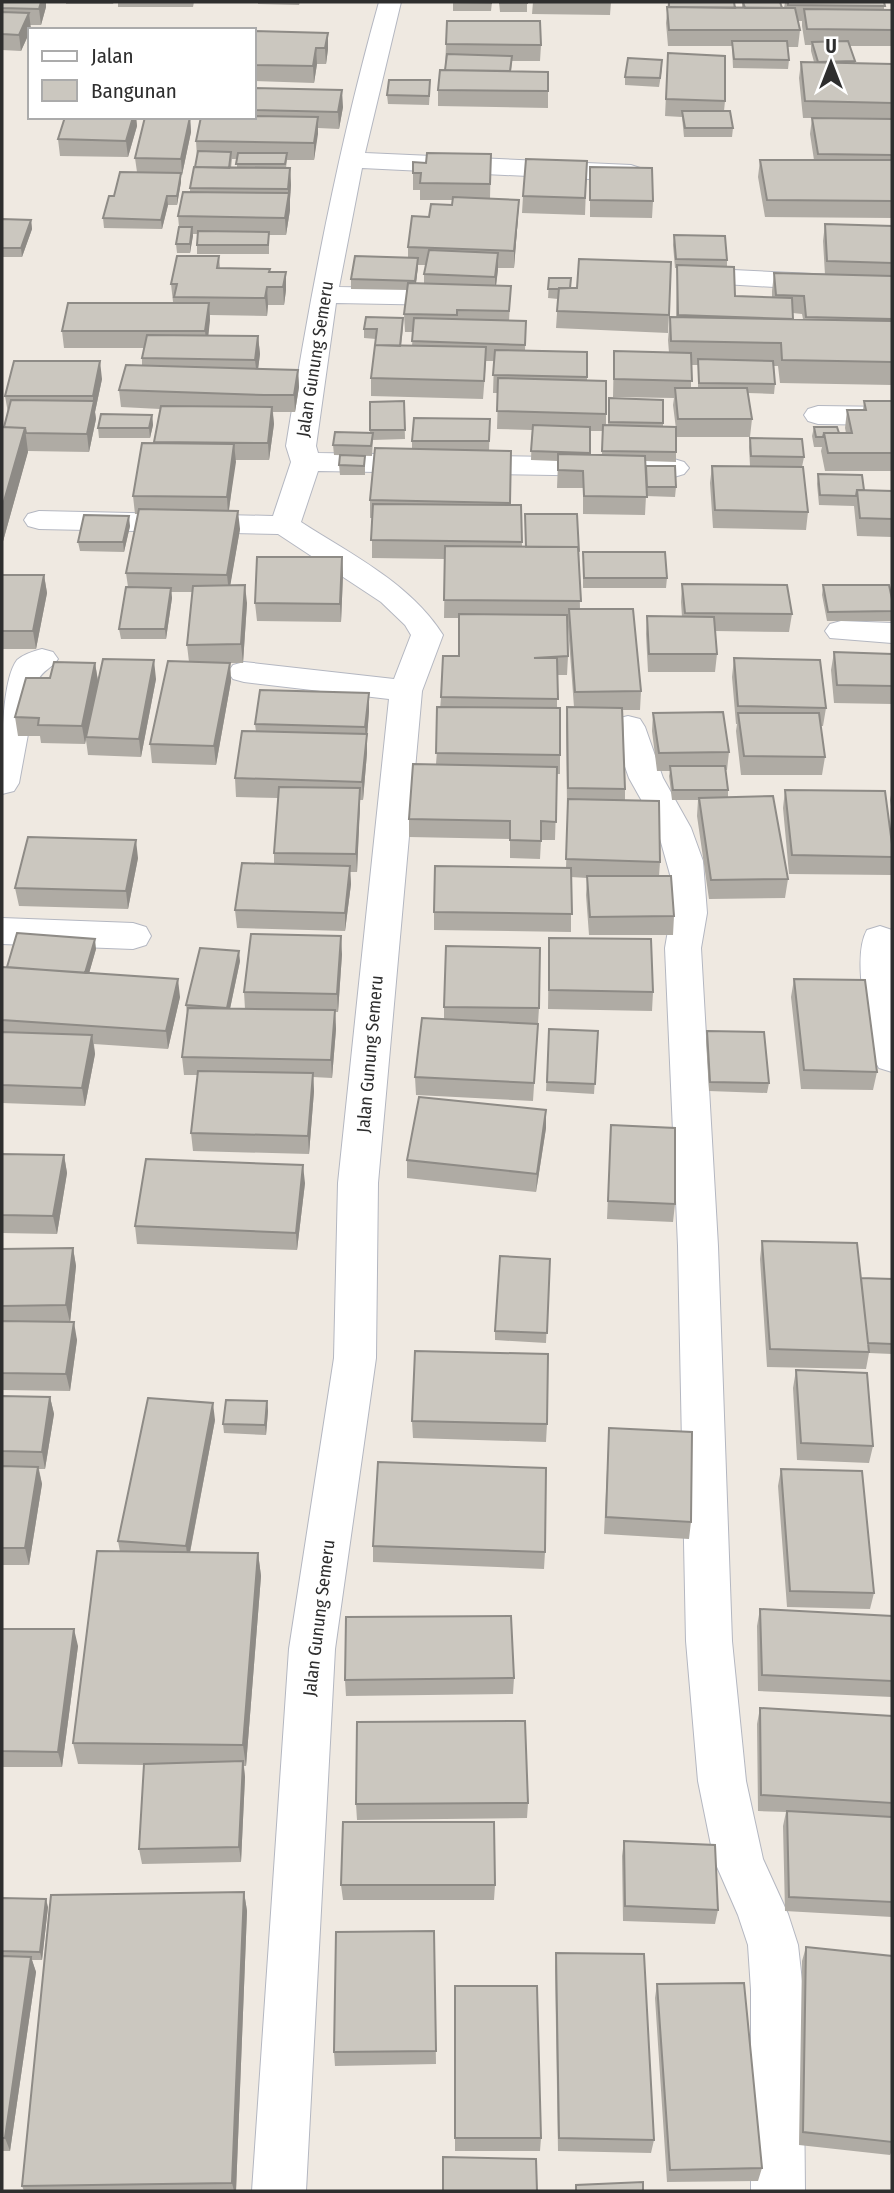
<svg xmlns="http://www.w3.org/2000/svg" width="894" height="2193" viewBox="0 0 894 2193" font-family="'Fira Sans Condensed',sans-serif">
<rect width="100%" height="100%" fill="#efe9e1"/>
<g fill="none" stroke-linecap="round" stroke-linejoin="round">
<!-- minor casing -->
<g stroke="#b4b7c1" stroke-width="2">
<path id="minor" d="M379,2H401L365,153L631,165L640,168L644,173L640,178L631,181L362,168L339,287L445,289L455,291L459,297L455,303L445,305L336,303L316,446L318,453L674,459L684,462L689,468L684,474L674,477L318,471L301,522C352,555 410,583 443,635L422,691L378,1183L376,1358L335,1649L306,2191H252L289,1649L334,1358L338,1183L389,699L244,682L233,679L228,672L233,665L244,662L394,679L411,635L405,625L381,602L278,534L39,529L28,526L24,520L28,514L39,511L273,516L291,462L286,446C310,296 338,148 379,2Z
M733,270L892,278V294L724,284L720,278L724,272Z
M818,406L892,407V425L818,424L808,421L804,415L808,409Z
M841,621L892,623V643L830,638L825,631L830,624Z
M42,649L53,652L58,659C52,668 43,670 38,680L19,783L14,791L2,794C2,763 0,682 17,660C24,654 34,651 42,649Z
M628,716L640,719L645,727L663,778L691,828L703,861L707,913L701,948L718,1246L732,1641L746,1781L763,1859L788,1914L798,1945L803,1990L805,2191H751V1990L748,1945L738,1915L714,1860L698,1781L686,1641L678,1246L665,948L671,913V878L657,828L629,778L611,727L616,719Z
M2,918L133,923L146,927L151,936L146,945L133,949L2,944Z
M880,926L892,930V1072L879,1068L873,1058C869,1026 851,958 867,930Z"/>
</g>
<!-- minor -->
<use href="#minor" fill="#fff" fill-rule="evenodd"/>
</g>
<!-- wall -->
<path fill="#afaba4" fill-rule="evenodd" d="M2,2H46V7L41,25H30L31,29L21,51L2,50Z
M66,2H114L113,4H66Z
M118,2H194L193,7H118Z
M258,2H300L299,5L258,4Z
M453,2H492L491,11H453Z
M499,2H527V12H500Z
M533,2H611L610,15L532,14Z
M668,2H734L735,8H742V2H780L782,8H784L785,2H884V10H892V46H850L855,63L892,64V218L765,217L758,177L760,160H814L810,134L812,118H803L799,78L801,62H814L811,51V45H805L802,26V21H798L800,30L798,47H788L789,60L788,69L733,68L732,46H668L666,23Z
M254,31L328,33V49L326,64H317L314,83L254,81Z
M446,44L541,45L540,61H512L511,71L548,72V108L438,106V90L445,70Z
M668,53L725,101L724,111L733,128L732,137H684L682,117L665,116Z
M662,69L659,87L625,85V77Z
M254,88L343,107L339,129L318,128L314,160H287L286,168H290L291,185L290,199V210L286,235H269V254H197V245L198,234H193L190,253H177L176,244L179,227L178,216L190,192V188L197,157L196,141L254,117ZM232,159H237V168H231Z
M430,89L429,105L388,104L387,95Z
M65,117H136L137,126L128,157L60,156L58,139Z
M145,117H190L191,132L182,175H181V182L177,205H168L162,229L104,228L103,218L114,196L137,172L135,158Z
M491,154L490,199L518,217L514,268H498L496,285L511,286L509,321H526L525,350L587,352V380L606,414V425H608L609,398L663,400V427L676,452V462L645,461L646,476V466L676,487L675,497L646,496L645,515L583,514V488H557L558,461L531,460L532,430L497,429L498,393H493L494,361H486L483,399L371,396V378L376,339L364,338V329L403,328L401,346H412L413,332H405L404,314L408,290L351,289V279L408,258V247L429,217L452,205V200H420V190H413V173L426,163ZM418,265H426L424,274V284L416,283ZM590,431H602V455H590Z
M587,161L585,215L522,213L523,196Z
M590,167L653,201L652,218L590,217Z
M2,219L31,220L32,229L22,257H2Z
M825,224L892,226V385L780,383L778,366H774L775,384L774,394L748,393L752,419L750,437H677L673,405L674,398L613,397L614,351L669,353L668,340L670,317H676L677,268H675L673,245L674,235L727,260V267L735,296L772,298V291L774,273L825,275L823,241ZM793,313L802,314L803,319H793ZM691,365H698V388H691Z
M219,256L220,268L286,272V290L284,305H268L267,316L210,315L208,336H258L260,354L258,369L298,370L299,387L295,412H273L274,424L269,460H235L229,511L240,529L230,585L247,603L243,663H226H230L231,681L216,765L152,763L150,744L189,662L187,645L192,592H171L172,598L166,639H121L119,629L128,587L126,573L138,514H135L133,496L154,443L160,409L121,407L119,390L142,366V358L144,348H64L62,331L175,303V302H173L171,284Z
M549,278L571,288H577L669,315L668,333L556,328L558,299L548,298Z
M102,379L95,412L96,419L89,452L28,451L2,545L4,427L8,413L5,396Z
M404,401L405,439L373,440L372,456L334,455L333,445L370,433V402Z
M864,401H892V471H825L821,451L822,447H814L812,436L814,427L839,433H846L845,428L847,410H863Z
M152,415L153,425L150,438H99L98,428Z
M490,419L489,451H511L510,505H521L522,547L579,552L580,609L641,691L640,710H623L625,789V800L660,862L659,876L674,916L673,935H589L586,895L587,878L571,877V932L434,930V912L566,868L568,806H567L566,725L567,707H574L568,627V619H567L568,656L567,675H557V708L560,755V774H557L555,840H541L540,859L510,858V839L409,837V819L436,764L441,697L459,656V618H444L445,559L372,558V518H370V500L412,449V441Z
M750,438L804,457L802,467L750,466L749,447Z
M365,456V475H340L339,465Z
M712,466L808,512L806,530L713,528L710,483Z
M818,474L864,490L892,491V537L857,536L854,506L819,505L817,484Z
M130,526L124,552L80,551L78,542Z
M583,552L667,578L666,588H583Z
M342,557L343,575L341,622L257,621L255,603Z
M2,575H44L47,593L36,649H2Z
M682,584L792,614L789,632L715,631L717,654L715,672H648L646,634L647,616L682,617L681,602Z
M823,585L892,611V621H827L822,595Z
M834,652L892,654V704L834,703L831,670Z
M734,658L826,708L823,726H821L825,757L822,775H741L736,731L737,724H736L732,677Z
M95,663L98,681L156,679L141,757L88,755L86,740L85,744L41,743L40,736H18L15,717L50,678Z
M369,693V711L367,737V753L363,800H360L357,872H350L351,884L345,931L237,928L235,910L274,864V853L278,798L236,797L235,778L256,732L255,724Z
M653,713L729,752L727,770H725L728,790V797L788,879L785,898L709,899L697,816L698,800H672L669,776L670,771H657L652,731Z
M785,790L892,857L891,875L789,874L783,808Z
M892,790V813L890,800Z
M138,858L128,909L19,906L15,888Z
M549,938L653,992L652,1011L548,1009Z
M96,949L89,973L180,997L168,1049L94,1044L95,1054L85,1106L2,1103V967H7Z
M342,954L338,1012H335L336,1029L332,1078L313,1077L314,1091L309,1154L193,1151L191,1133L198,1075H184L182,1057L187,1013L186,1005L240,961L230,1009H245L244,992Z
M794,979L877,1072L873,1090L801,1089L791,997Z
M444,1007L539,1008L533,1101L416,1095L415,1077L444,1019Z
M549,1029L598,1031L594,1094L546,1091Z
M707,1031L769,1083L767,1093L709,1091L706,1040Z
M611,1125L675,1204L673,1222L607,1219Z
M546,1128L536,1192L407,1178V1160Z
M2,1154L64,1155L67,1173L57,1234L2,1233Z
M305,1183L297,1250L137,1244L135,1226Z
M762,1241L861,1278L892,1279V1354L869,1353L866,1369L767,1367L760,1259Z
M73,1248L76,1266L70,1322L77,1340L70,1391L2,1390V1249Z
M550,1259L546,1343L495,1340V1331Z
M796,1370L873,1446L869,1463L797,1460L793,1388Z
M2,1396L50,1397L54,1414L45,1469H39L42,1484L29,1565H2Z
M267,1401L268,1411L266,1435L224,1433L223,1424Z
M215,1420L190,1553H258L261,1576L246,1766H244L245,1777L241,1862L142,1864L139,1849L144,1765L78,1764L73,1743L120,1552L118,1541Z
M412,1421L547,1424L546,1442L413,1438Z
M609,1428L691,1522L689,1539L604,1534Z
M781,1469L874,1593L870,1609L787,1607L778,1486Z
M373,1546L545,1552L544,1569L373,1562Z
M760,1609L892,1616V1697L758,1691L757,1626Z
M2,1629L78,1646L62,1767H2Z
M514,1678L513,1694L346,1696L345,1680Z
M760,1708L892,1716V1917L785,1911L783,1826L786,1812L758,1811L757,1724Z
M528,1803L527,1818L357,1820L356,1804Z
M624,1841L718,1910L715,1924L623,1921L622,1856Z
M341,1885H495L494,1900H343Z
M244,1892L247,1911L236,2191H24L22,2186Z
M2,1898L48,1907L42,1960H32L36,1972L10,2151H2Z
M434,1931L436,2064L335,2066L334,2052Z
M806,1947L892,1956V2151L890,2155L799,2145L802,1961Z
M556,1953L654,2140L651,2153L558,2151L555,1967Z
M657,1984L762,2168L758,2181L667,2182L655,1998Z
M455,1986L541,2138L540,2151H455Z"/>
<!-- shaded-wall -->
<path fill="#8e8b86" d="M41,2H46V7L41,25L39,9Z
M29,13L31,29L21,51L19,35Z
M328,33V49L326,64L325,48Z
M316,48L317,64L314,83L313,66Z
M342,90L343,107L339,129L338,112Z
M133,117H136L137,126L128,157L126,141Z
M190,117L191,132L182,175L181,159Z
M318,117V134L314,160V143Z
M290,168L291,185L290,199V210L286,235L285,218L288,199V189Z
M181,173V182L177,205V196Z
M167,196L168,205L162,229L161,220Z
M519,200L518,217L514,268V251Z
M31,220L32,229L22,257L21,248Z
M192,227L193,236L190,253V244Z
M498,253V270L495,294V277Z
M418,258V267L415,291V281Z
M286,272V290L284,305L283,287Z
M267,287L268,305L267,316L265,298Z
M209,303L210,320L207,348L205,331Z
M258,336L260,354L257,377L255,360Z
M100,361L102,379L95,412L96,419L89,452L87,434L93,403V396Z
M298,370L299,387L295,412L294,395Z
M272,407L274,424L269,460L268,443Z
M152,415L153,425L150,438L149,428Z
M25,428L28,452L2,545V508Z
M234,444L236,462L228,515L227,497Z
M238,511L240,529L229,593L227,575Z
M129,516L130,526L124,552L123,542Z
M342,557L343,575L341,622L340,604Z
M44,575L47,593L36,649L33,631Z
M245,585L247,603L243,663L241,644Z
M171,588L172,598L166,639L165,629Z
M154,660L156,679L141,757L139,739Z
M95,663L98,681L86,737L85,744L82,726Z
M230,663L231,681L216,765L214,746Z
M369,693V711L367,737V753L363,800L362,782L366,744L365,727Z
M360,788V806L357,872L356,854Z
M136,840L138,858L128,909L126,891Z
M350,866L351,884L345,931V913Z
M341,936L342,954L338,1012L337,994Z
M95,939L96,949L86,984L84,975Z
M239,951L240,961L228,1018L227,1008Z
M178,979L180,997L168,1049L166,1031Z
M335,1010L336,1029L332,1078L331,1060Z
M92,1035L95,1054L85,1106L82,1088Z
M313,1073L314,1091L309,1154L308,1136Z
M546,1110V1128L536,1192L537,1174Z
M64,1155L67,1173L57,1234L53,1216Z
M303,1165L305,1183L297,1250L296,1233Z
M73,1248L76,1266L70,1323L66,1305Z
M74,1322L77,1340L70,1391L66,1374Z
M50,1397L54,1414L45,1469L42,1452Z
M267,1401L268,1411L266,1435L265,1425Z
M213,1403L215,1420L188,1562L186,1546Z
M38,1467L42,1484L29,1565L25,1548Z
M258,1553L261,1576L246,1766L243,1745Z
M74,1629L78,1646L62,1767L58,1752Z
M243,1761L245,1777L241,1862L239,1847Z
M244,1892L247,1911L236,2191H234L232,2183Z
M46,1899L48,1907L42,1960L40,1952Z
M31,1957L36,1972L10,2151L5,2138Z"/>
<!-- building -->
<path fill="#cbc7bf" stroke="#8e8b86" stroke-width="2" d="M2,2H41L39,9L2,8Z
M453,2H491V3Z
M500,2H527V3H500Z
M669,2H734L735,8L669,7Z
M743,2H780L782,8H745Z
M788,2H884L885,6L788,5Z
M667,7L795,8L800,30H669Z
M804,9L892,10V30L807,29Z
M2,12L29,13L19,35L2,34Z
M447,21H540L541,45L446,44Z
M254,31L328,33L325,48H316L313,66L254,65Z
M732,41H787L789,60L734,59Z
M848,41L855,61L818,62L812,42Z
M668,53L725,56V101L666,99Z
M447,54L512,56L510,71L445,70Z
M628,58L662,60L660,78L625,77Z
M801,62L892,64V103L805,101Z
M440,70L548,72V91L438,90Z
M389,80H430L429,96L387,95Z
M254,88L342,90L338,112L254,110Z
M682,111H730L733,128H685Z
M254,116L318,117L314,143L196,141L201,117H254Z
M65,117H133L126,141L58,139Z
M145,117H190L181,159L135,158Z
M812,118L892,119V155L818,154Z
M198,151L231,152L229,168L195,167Z
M238,153H287L285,164H236Z
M427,153L491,154L490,184L420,183L421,173H413V162L426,163Z
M526,159L587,161L585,198L523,196Z
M760,160H892V201L767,200Z
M194,167L290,168L288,189L190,188Z
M590,167L652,168L653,201L590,200Z
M120,172L181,173L177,196H167L161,220L103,218L109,196H114Z
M183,192L289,193L285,218L178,216Z
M453,197L519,200L514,251L408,247L412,216L429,217L431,204L452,205Z
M2,219L31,220L21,248H2Z
M825,224L892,226V263L827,261Z
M179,227H192L190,244H176Z
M198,231L269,232L268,245H197Z
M674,235L725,236L727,260L676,259Z
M429,250L498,253L495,277L424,274Z
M177,256H219L217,268L270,269L269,272H286L283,287H267L265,298L174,297L177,284H171Z
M355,256L418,258L415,281L351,279Z
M579,259L671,262L669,315L557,311L559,288H577Z
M677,265L734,267L735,296L792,298L793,319L678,315Z
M774,273L892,276V319L806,317L804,296L776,295Z
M549,278H571L570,288L548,289Z
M408,283L511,286L509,311L457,310V315L404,314Z
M68,303H209L205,331H62Z
M366,317L403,318L400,346L375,345L377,329H364Z
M670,317L892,321V362L782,360L781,343L671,341Z
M414,318L526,321L525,345L412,341Z
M147,335L258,336L255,360L142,358Z
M375,345L486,347L484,381L371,378Z
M495,350L587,352V377L493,375Z
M614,351L691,353L692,381L614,379Z
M698,359L773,361L775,384L699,383Z
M14,361H100L93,396H5Z
M126,365L298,370L294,395H264L119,390Z
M498,378L606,381V414L497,411Z
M675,388H747L752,419H678Z
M609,398L663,400V423L609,422Z
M11,400L94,401L87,434L26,433L25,428L4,427Z
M404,401L405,430H370V402Z
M864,401H892V453H828L824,433H852L847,410H866Z
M161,406L272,407L268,443L154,442Z
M101,414L152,415L149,428H98Z
M414,418L490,419L489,441H412Z
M533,425L590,427V453L531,451Z
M603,425L676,427V452L602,451Z
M2,427L25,428L2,508Z
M814,427H837L839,433H824L823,437H816Z
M335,432L373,433L371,446L333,445Z
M750,438L802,439L804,457L751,456Z
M142,443L234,444L227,497L133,496Z
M375,448L511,451L510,503L370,500Z
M558,454L645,456L647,497L584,496L583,471L558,470Z
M340,455L365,456L364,466L339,465Z
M646,466H675L676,487H647Z
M712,466L803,467L808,512L715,510Z
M818,474L862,475L864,490H857L856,496L820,495Z
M857,490L892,491V519L860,518Z
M373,504L521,505L522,542L371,540Z
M139,509L238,511L227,575L126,573Z
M525,514H577L579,552L578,547H526Z
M84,515L129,516L123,542H78Z
M445,546L578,547L581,601L444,600Z
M583,552H665L667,578H584Z
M257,557H342L340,604L255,603Z
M2,575H44L33,631H2Z
M682,584L787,585L792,614L685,613Z
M245,585L241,644L187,645L193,586Z
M823,585H889L892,599V611L828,612Z
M126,587L171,588L165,629H119Z
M569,609H633L641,691L575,692Z
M459,614L567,615L568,656L534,658H557L558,699L441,697L443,656H459Z
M647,616L714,617L717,654H649Z
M834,652L892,654V686L837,685Z
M734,658L820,660L826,708L738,706Z
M103,659L154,660L139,739L86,737Z
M168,661L230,663L214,746L150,744Z
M54,662L95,663L82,726L38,725L39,718L15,717L26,678H50Z
M260,690L369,693L365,727L255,724Z
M437,707L560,708V755L436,753Z
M567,707L622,708L625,789L568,788Z
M723,712L729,752L659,753L653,713Z
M738,713H819L825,757L744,756Z
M242,731L367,734L362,782L235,778Z
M413,764L557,767L556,822L541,821V841L510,840V821L409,819Z
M670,766H725L728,790H673Z
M279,787L360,788L356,854L274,853Z
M785,790L885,791L892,844V857L792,855Z
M773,796L788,879L711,880L699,798Z
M568,799L659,801L660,862L566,859Z
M28,837L136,840L126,891L15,888Z
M242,863L350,866L345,913L235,910Z
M435,866L571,868L572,914L434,912Z
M587,876H671L674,916L590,917Z
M17,933L95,939L85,973L7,967Z
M251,934L341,936L337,994L244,992Z
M549,938L651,939L653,992L549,990Z
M446,946L540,948L539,1008L444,1007Z
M200,948L239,951L227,1008L186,1005Z
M2,967L178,979L166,1031L2,1020Z
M794,979L865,980L877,1072L804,1070Z
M188,1008L335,1010L331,1060L182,1057Z
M422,1018L538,1024L534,1083L415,1077Z
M549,1029L598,1031L595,1084L547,1082Z
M707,1031L764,1032L769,1083L710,1082Z
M2,1032L92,1035L82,1088L2,1085Z
M198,1071L313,1073L308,1136L191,1133Z
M419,1097L546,1110L537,1174L407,1160Z
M611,1125L675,1128V1204L608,1201Z
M2,1154L64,1155L53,1216L2,1215Z
M146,1159L303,1165L296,1233L135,1226Z
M762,1241L857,1243L869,1352L770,1349Z
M73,1248L66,1305L2,1306V1249Z
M500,1256L550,1259L547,1333L495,1331Z
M861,1278L892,1279V1344L868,1343Z
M2,1321L74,1322L66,1374L2,1373Z
M415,1351L548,1354L547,1424L412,1421Z
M796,1370L867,1373L873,1446L801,1443Z
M2,1396L50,1397L42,1452L2,1451Z
M148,1398L213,1403L186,1546L118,1541Z
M226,1400L267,1401L265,1425L223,1424Z
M609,1428L692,1432L691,1522L606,1517Z
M378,1462L546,1468L545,1552L373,1546Z
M2,1466L38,1467L25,1548H2Z
M781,1469L862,1471L874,1593L790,1591Z
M97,1551L258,1553L243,1745L73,1743Z
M760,1609L892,1616V1681L762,1675Z
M511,1616L514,1678L345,1680L346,1617Z
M2,1629H74L58,1752L2,1751Z
M760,1708L892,1716V1803L761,1795Z
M525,1721L528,1803L356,1804L357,1722Z
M243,1761L239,1847L139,1849L144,1764Z
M787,1811L892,1817V1902L789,1897Z
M343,1822H494L495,1885H341Z
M624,1841L715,1845L718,1910L625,1906Z
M244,1892L232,2183L22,2186L51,1895Z
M2,1898L46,1899L40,1952L2,1951Z
M434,1931L436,2051L334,2052L336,1932Z
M806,1947L892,1956V2142L803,2132Z
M556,1953L644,1954L654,2140L559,2138Z
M2,1956L31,1957L5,2138H2Z
M744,1983L762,2168L670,2170L657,1984Z
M455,1986H537L541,2138H455Z
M443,2157L536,2159L537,2191H443Z
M643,2182V2191H576V2185Z"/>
<g text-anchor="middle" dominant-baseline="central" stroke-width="5" stroke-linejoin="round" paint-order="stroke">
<!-- street labels -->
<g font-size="18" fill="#2e2e2e" stroke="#fff">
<text transform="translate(315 359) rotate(-81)">Jalan Gunung Semeru</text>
<text transform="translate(370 1054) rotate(-85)">Jalan Gunung Semeru</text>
<text transform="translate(319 1618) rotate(-83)">Jalan Gunung Semeru</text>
</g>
</g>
<!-- border -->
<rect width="894" height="2193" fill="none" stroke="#2e2e2e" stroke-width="7"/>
<!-- legend -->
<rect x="28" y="28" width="228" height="91" fill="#ffffff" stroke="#ababab" stroke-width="2"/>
<rect x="42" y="51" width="35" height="10" fill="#ffffff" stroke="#ababab" stroke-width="2"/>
<text x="91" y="63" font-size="21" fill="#2e2e2e">Jalan</text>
<rect x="42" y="80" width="35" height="21" fill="#cbc7bf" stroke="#ababab" stroke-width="2"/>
<text x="91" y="98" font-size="21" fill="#2e2e2e">Bangunan</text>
<!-- north arrow -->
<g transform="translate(831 63)" stroke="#ffffff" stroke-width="5" paint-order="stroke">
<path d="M0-5L12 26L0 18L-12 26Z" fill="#2e2e2e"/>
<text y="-10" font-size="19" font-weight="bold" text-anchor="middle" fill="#2e2e2e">U</text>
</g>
</svg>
